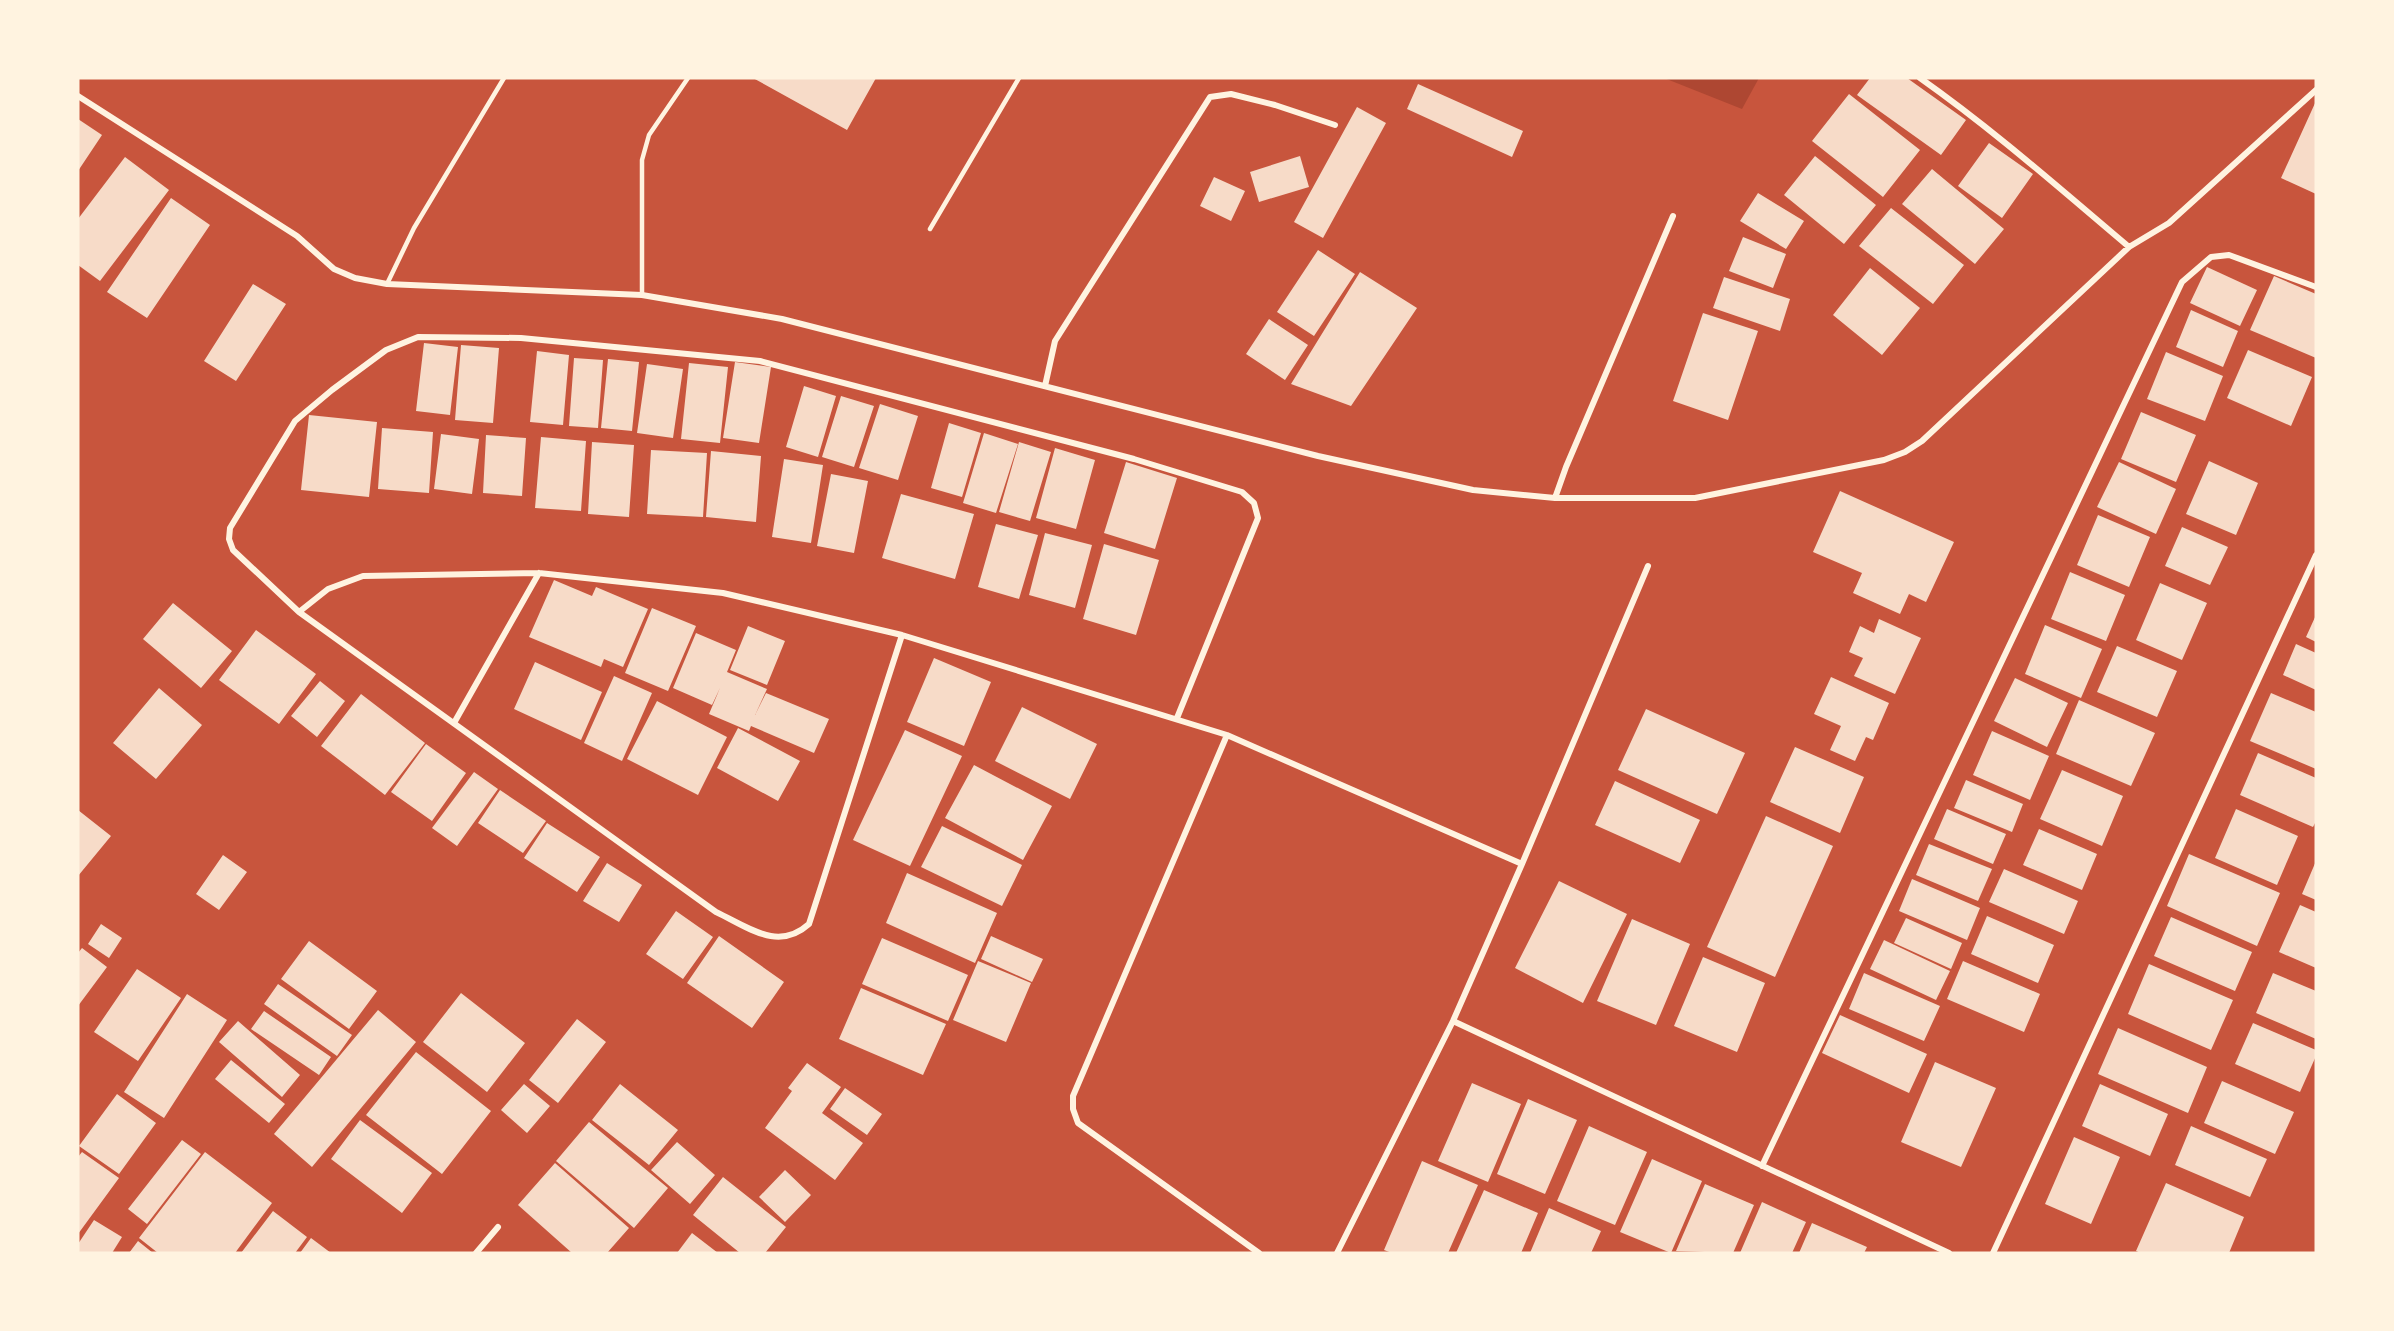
<svg xmlns="http://www.w3.org/2000/svg" width="2394" height="1331" viewBox="0 0 2394 1331" font-family="Signika,sans-serif">
<rect width="100%" height="100%" fill="#c8553d"/>
<!-- green -->
<path fill="#ae4732" d="M1664,78H1759L1742,109Z"/>
<!-- building -->
<path fill="#f7dbc8" d="M753,78H876L847,130Z
M1870,78H1907L1966,120L1941,155L1857,95Z
M1418,84L1523,131L1512,157L1407,109Z
M1849,94L1920,150L1883,197L1812,141Z
M2316,101V194L2281,178Z
M1357,107L1386,123L1323,238L1294,222Z
M78,119L102,135L78,171Z
M1989,143L2033,174L2002,218L1958,186Z
M1300,156L1309,187L1259,202L1250,172Z
M1815,156L1876,205L1844,244L1784,195Z
M125,157L169,190L100,281L78,265V219Z
M1932,169L2004,229L1975,264L1902,204Z
M1214,177L1245,191L1231,221L1200,206Z
M1758,193L1804,221L1786,249L1740,221Z
M171,198L210,225L147,318L107,292Z
M1891,208L1964,265L1933,304L1859,246Z
M1743,237L1786,254L1773,288L1729,271Z
M1318,250L1355,274L1314,336L1277,312Z
M2207,267L2257,290L2240,326L2190,303Z
M1870,268L1920,308L1882,355L1833,315Z
M1360,272L1417,308L1351,406L1291,384Z
M2274,276L2316,294V358L2250,330Z
M1724,277L1790,299L1780,331L1713,308Z
M253,284L286,304L236,381L204,361Z
M2191,310L2238,331L2223,367L2176,347Z
M1703,313L1758,331L1728,420L1673,401Z
M1269,319L1308,345L1285,380L1246,354Z
M424,343L458,347L450,415L416,411Z
M461,345L499,348L493,423L455,420Z
M2248,350L2312,377L2291,426L2227,398Z
M537,351L569,355L563,425L530,422Z
M2166,352L2223,376L2205,421L2147,399Z
M574,358L603,360L598,428L569,426Z
M608,359L639,362L632,431L601,428Z
M735,362L771,367L759,443L723,438Z
M689,363L728,367L720,443L681,439Z
M647,364L683,369L673,438L637,433Z
M804,386L836,396L818,457L786,447Z
M841,396L874,406L854,467L822,457Z
M880,404L918,416L898,480L859,468Z
M2141,412L2196,435L2176,482L2121,459Z
M309,415L377,422L369,497L301,490Z
M949,423L981,433L962,497L931,488Z
M382,428L433,432L429,493L378,489Z
M984,433L1018,444L996,513L963,503Z
M441,434L479,439L472,494L434,489Z
M486,435L526,438L522,496L483,493Z
M541,437L586,441L581,511L535,508Z
M592,442L634,445L629,517L588,514Z
M1019,442L1051,452L1030,521L999,512Z
M1055,448L1095,460L1076,529L1036,518Z
M651,450L707,453L703,517L647,514Z
M711,451L761,456L756,522L706,517Z
M784,459L823,465L811,543L772,537Z
M2209,461L2258,483L2236,535L2186,514Z
M1126,462L1177,478L1155,549L1104,533Z
M2119,462L2176,489L2156,534L2097,507Z
M831,474L868,481L854,553L817,546Z
M1840,491L1954,542L1926,602L1909,594L1900,614L1853,593L1862,573L1813,552Z
M901,494L974,514L955,579L882,558Z
M2098,515L2150,537L2129,587L2077,565Z
M996,524L1038,535L1019,599L978,587Z
M2182,527L2228,547L2210,585L2165,566Z
M1045,533L1092,545L1075,608L1029,595Z
M1104,544L1159,560L1136,635L1083,619Z
M2070,572L2125,595L2106,641L2051,619Z
M554,580L592,596L596,587L648,609L623,667L604,659L601,667L529,637Z
M2160,583L2207,603L2182,660L2136,640Z
M173,603L232,651L201,688L143,639Z
M652,608L696,626L668,691L625,673Z
M2316,615V642L2306,637Z
M1879,619L1921,638L1895,694L1854,676L1863,658L1849,652L1860,626L1874,633Z
M2045,625L2102,649L2081,698L2025,674Z
M748,626L785,641L767,685L730,670Z
M256,630L316,674L279,724L219,680Z
M696,633L736,650L727,672L767,689L755,715L766,693L829,719L814,753L751,726L749,731L709,714L720,688L712,705L673,688Z
M2296,644L2316,653V690L2283,675Z
M2117,646L2177,671L2157,717L2097,692Z
M934,658L991,682L964,746L907,722Z
M535,662L602,692L581,740L514,709Z
M614,676L652,693L622,761L584,743Z
M1831,677L1889,703L1873,740L1866,737L1855,761L1830,750L1841,726L1814,714Z
M2015,678L2068,703L2047,747L1994,721Z
M320,681L345,701L317,737L291,716Z
M159,688L202,725L156,779L113,743Z
M2271,693L2316,712V769L2250,741Z
M361,694L425,743L385,795L321,746Z
M2079,700L2155,733L2131,786L2056,754Z
M657,701L727,737L698,795L627,759Z
M1022,707L1097,744L1070,799L995,761Z
M1646,709L1745,753L1717,814L1618,770Z
M738,728L800,761L778,801L717,768Z
M905,730L962,756L910,866L853,840Z
M1992,731L2049,756L2030,800L1973,775Z
M426,744L466,773L432,821L391,792Z
M1795,747L1864,777L1840,833L1770,802Z
M2258,753L2316,778V821L2313,827L2240,795Z
M974,765L1052,806L1023,860L945,818Z
M2062,770L2123,796L2102,846L2040,819Z
M474,772L498,789L457,846L432,828Z
M1966,780L2023,804L2012,832L1954,808Z
M1615,781L1700,820L1680,863L1595,825Z
M500,790L546,821L523,853L478,823Z
M1947,809L2006,834L1993,864L1934,839Z
M2236,809L2298,836L2277,885L2215,858Z
M78,810L111,836L78,876Z
M1766,816L1833,846L1775,977L1707,947Z
M547,823L600,857L577,892L524,858Z
M942,826L1022,865L1002,906L921,867Z
M2039,829L2097,854L2082,890L2023,865Z
M1929,844L1992,869L1978,901L1916,875Z
M2189,854L2280,893L2257,946L2167,906Z
M223,855L247,872L219,910L196,894Z
M2316,861V900L2302,894Z
M607,863L642,885L619,922L583,901Z
M2004,869L2078,901L2064,934L1989,902Z
M907,873L997,913L975,963L886,923Z
M1912,879L1980,908L1967,940L1899,911Z
M1559,881L1627,914L1583,1003L1515,968Z
M2300,905L2316,912V968L2279,952Z
M676,911L713,937L683,979L646,954Z
M1987,916L2054,945L2038,983L1971,954Z
M2171,917L2252,952L2235,991L2154,956Z
M1906,918L1962,943L1951,969L1894,943Z
M1632,919L1690,944L1656,1025L1597,1001Z
M101,924L122,938L109,958L88,944Z
M719,936L784,982L752,1028L687,983Z
M991,936L1043,959L1032,982L981,959Z
M882,938L968,975L948,1021L862,984Z
M1884,940L1950,971L1936,1000L1870,969Z
M309,941L377,991L349,1029L281,979Z
M82,948L107,967L78,1006V953Z
M1703,957L1765,983L1737,1052L1674,1026Z
M978,961L1031,983L1006,1042L953,1020Z
M1963,961L2040,994L2024,1032L1947,999Z
M2149,964L2233,1000L2211,1050L2128,1014Z
M137,969L181,998L138,1061L94,1032Z
M1864,973L1940,1006L1924,1041L1849,1009Z
M2273,973L2316,991V1039L2256,1013Z
M278,984L352,1035L337,1056L264,1004Z
M861,988L946,1024L923,1075L839,1039Z
M461,993L525,1043L487,1092L423,1042Z
M187,994L227,1020L164,1118L124,1092Z
M378,1010L416,1042L312,1167L274,1134Z
M264,1011L331,1057L319,1075L251,1029Z
M1840,1015L1927,1054L1909,1093L1822,1053Z
M577,1019L606,1042L558,1103L529,1080Z
M238,1021L300,1075L282,1097L219,1042Z
M2253,1023L2316,1050V1056L2300,1092L2235,1064Z
M2118,1028L2207,1067L2188,1113L2098,1074Z
M416,1052L491,1111L442,1174L366,1115Z
M231,1060L285,1104L269,1123L215,1079Z
M1935,1062L1996,1088L1961,1167L1901,1142Z
M807,1063L841,1087L822,1113L863,1143L835,1180L765,1128L792,1091L788,1088Z
M2222,1081L2294,1112L2275,1154L2204,1123Z
M1472,1083L1521,1104L1488,1182L1438,1161Z
M524,1084L550,1106L527,1133L501,1110Z
M620,1084L678,1130L649,1165L592,1120Z
M2100,1084L2168,1114L2150,1156L2082,1126Z
M845,1088L882,1114L867,1135L830,1109Z
M117,1094L156,1123L119,1174L79,1146Z
M1528,1099L1577,1120L1545,1194L1497,1174Z
M360,1120L432,1173L402,1213L331,1159Z
M589,1122L668,1188L634,1228L556,1161Z
M1589,1126L1647,1152L1615,1225L1557,1201Z
M2191,1126L2267,1159L2250,1197L2175,1165Z
M2074,1137L2120,1157L2091,1224L2045,1204Z
M182,1140L201,1154L147,1224L128,1209Z
M677,1142L715,1175L690,1204L651,1170Z
M82,1152L119,1178L78,1234V1157Z
M205,1152L272,1203L235,1253H158L139,1238Z
M1652,1159L1702,1181L1671,1253L1620,1232Z
M1422,1161L1478,1185L1448,1253H1392L1384,1250Z
M555,1163L629,1228L607,1253H572L518,1205Z
M785,1170L811,1195L785,1222L759,1197Z
M723,1177L786,1227L765,1253H740L693,1215Z
M2166,1183L2244,1217L2229,1253H2141L2136,1251Z
M1705,1184L1754,1205L1733,1253L1676,1251Z
M1484,1190L1538,1213L1521,1253H1456Z
M1762,1202L1806,1222L1792,1253H1740Z
M1549,1208L1601,1231L1591,1253H1530Z
M273,1211L307,1237L295,1253H241Z
M94,1220L122,1237L112,1253H78V1244Z
M1812,1223L1867,1247L1864,1253H1799Z
M692,1233L718,1253H677Z
M311,1238L331,1253H300Z
M138,1241L153,1253H129Z"/>
<g fill="none" stroke-linecap="round" stroke-linejoin="round">
<!-- service -->
<path stroke="#fff3e0" stroke-width="4.5" d="M930,229L1019,78
M387,284L414,228L504,78
M642,295V160L649,135L688,78"/>
<!-- minor -->
<path stroke="#fff3e0" stroke-width="6" d="M1920,78C1995,131 2059,188 2129,247
M78,96L297,236L334,269L355,278L387,284L642,295L782,319L1318,456L1473,490L1555,498H1695L1884,460L1905,452L1922,441L2129,247L2169,223L2316,90
M1045,386L1055,341L1210,97L1231,94L1275,105L1335,125
M1555,498L1566,467L1673,216
M299,612L328,589L363,576L539,573L723,593L902,635L1227,735L1522,864
M902,635L809,924C778,952 748,927 716,912L299,612L233,550L229,539L230,528L295,421L332,390L386,350L418,337L521,338L760,361L1134,459L1242,492L1254,503L1258,518L1177,718
M454,723L539,573
M1227,735L1073,1096V1109L1078,1123L1259,1253
M1453,1021L1949,1253
M1762,1166L2182,282L2211,257L2229,255L2316,287
M476,1253L498,1227
M1337,1253L1453,1021L1522,864L1648,566
M1993,1253L2316,555"/>
</g>
<!-- border -->
<rect width="2394" height="1331" fill="none" stroke="#fff3e0" stroke-width="159"/>
</svg>
